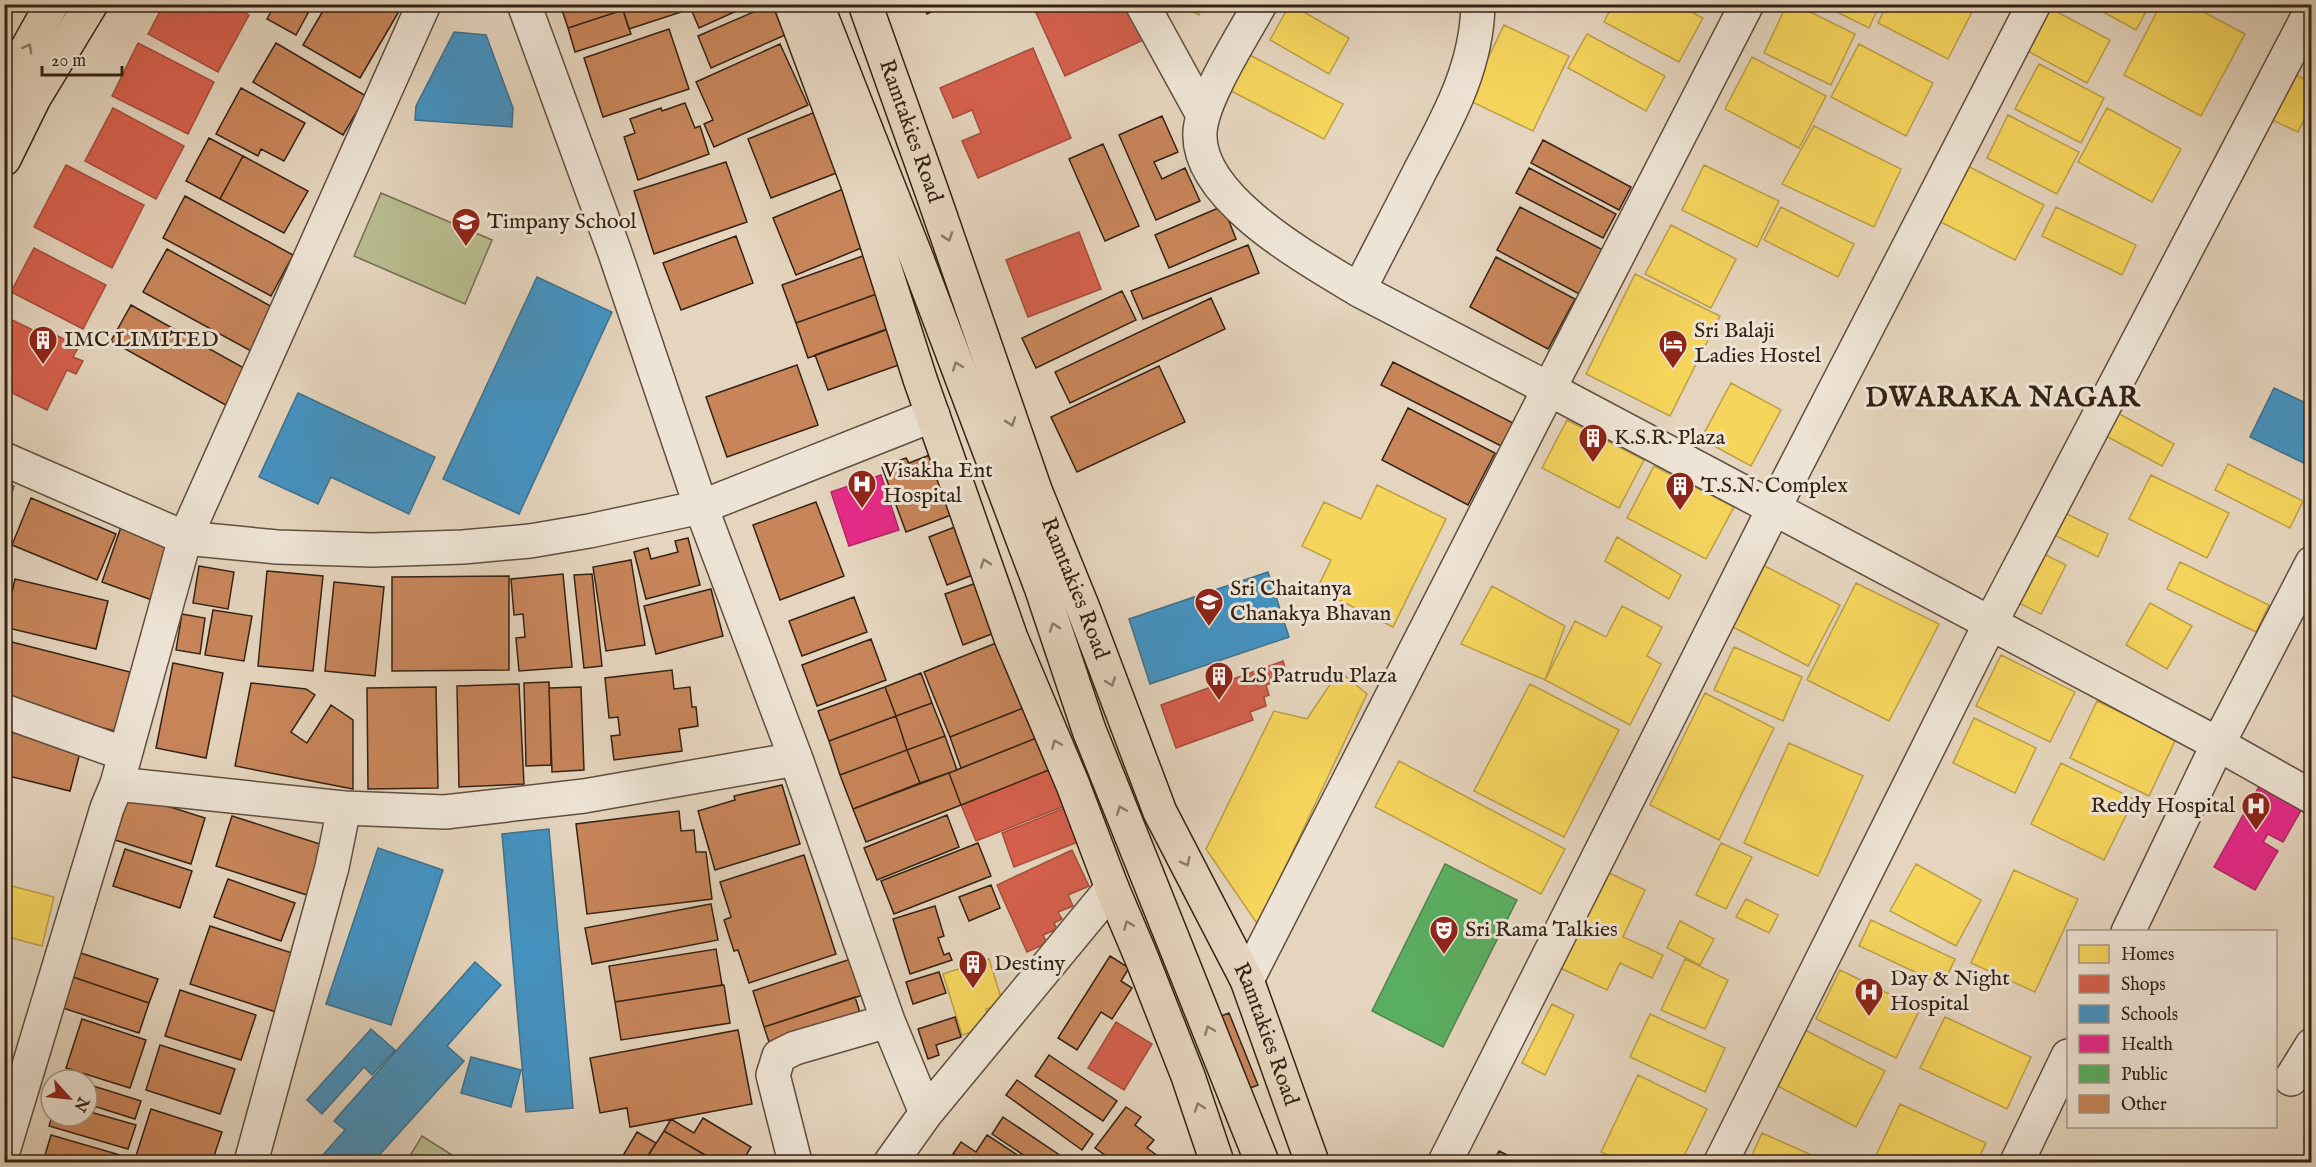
<svg xmlns="http://www.w3.org/2000/svg" width="2316" height="1167" viewBox="0 0 2316 1167" font-family="'IM FELL English',serif">
<rect width="100%" height="100%" fill="#e5d5be"/>
<filter id="stains"><feTurbulence type="fractalNoise" baseFrequency=".00333" numOctaves="4"/><feColorMatrix values="0 0 0 0 .2 0 0 0 0 .09 0 0 0 0 .02 0 0 0 .5 -.17"/></filter>
<radialGradient id="worn" r=".72"><stop offset=".6" stop-color="#630" stop-opacity="0"/><stop offset="1" stop-color="#630" stop-opacity=".3"/></radialGradient>
<!-- green -->
<path fill="#b8bc8f" stroke="#766f52" stroke-width="1.5" d="M381,193L492,240L465,304L354,256Z
M422,1136L463,1162H406Z"/>
<!-- homes -->
<path fill="#f6d55c" stroke="#bc9f46" stroke-width="1.5" d="M1177,4H1204L1199,15Z
M1290,4L1349,38L1329,74L1270,40Z
M1613,4H1676L1703,18L1679,62L1604,22Z
M1787,4H1794L1855,34L1831,85L1764,53Z
M1821,4H1880L1869,28Z
M1887,4H1976L1948,59L1878,23Z
M2089,4H2150L2136,30Z
M2161,4H2189L2245,34L2201,116L2124,75Z
M2046,6L2110,40L2087,83L2024,49Z
M1504,25L1569,56L1533,131L1468,100Z
M1587,34L1665,76L1646,111L1568,68Z
M1859,44L1933,83L1906,136L1831,97Z
M1248,54L1343,104L1324,139L1229,90Z
M1752,57L1826,96L1799,148L1725,109Z
M2039,64L2104,98L2081,143L2015,109Z
M2289,72L2312,83V104L2298,132L2268,118Z
M2107,108L2181,149L2152,202L2078,162Z
M2008,115L2079,152L2057,194L1987,158Z
M1814,126L1901,169L1874,227L1782,184Z
M1958,161L2044,205L2015,260L1929,216Z
M1704,165L1779,201L1757,247L1682,210Z
M1781,207L1854,244L1838,277L1764,240Z
M2056,207L2136,245L2122,275L2042,236Z
M1671,225L1736,259L1711,308L1645,274Z
M1635,274L1720,316L1670,416L1586,374Z
M1731,383L1781,410L1751,466L1701,439Z
M2116,412L2174,444L2162,466L2104,435Z
M1567,420L1644,460L1619,508L1542,468Z
M2228,464L2303,501L2290,528L2215,490Z
M1654,466L1734,507L1706,559L1627,518Z
M2151,475L2229,513L2207,558L2129,519Z
M1377,485L1446,519L1393,627L1317,589L1331,560L1302,546L1324,502L1361,519Z
M2061,511L2108,534L2098,557L2050,533Z
M1617,537L1681,575L1669,599L1605,561Z
M2040,552L2066,565L2041,614L2015,601Z
M2180,562L2269,605L2256,632L2167,589Z
M1761,564L1840,605L1808,666L1729,625Z
M1856,583L1939,624L1889,721L1807,680Z
M1492,586L1565,626L1545,680L1461,644Z
M2150,603L2192,626L2167,669L2126,645Z
M1622,606L1662,627L1647,656L1661,664L1630,725L1545,680L1575,621L1606,637Z
M1734,647L1802,677L1783,721L1714,690Z
M2001,655L2075,692L2050,742L1976,706Z
M1339,671L1367,694L1258,925L1206,849L1274,711L1307,719Z
M1530,684L1619,730L1564,837L1474,791Z
M1705,693L1774,728L1719,840L1650,805Z
M2097,701L2176,739L2149,796L2070,758Z
M1974,718L2036,748L2015,793L1953,763Z
M1789,743L1863,776L1818,876L1744,843Z
M1399,761L1565,849L1541,894L1375,807Z
M2061,763L2134,799L2104,860L2031,824Z
M1721,843L1752,857L1726,909L1696,895Z
M1916,864L1981,900L1956,946L1890,911Z
M1603,870L1645,890L1623,937L1663,955L1652,978L1620,963L1607,990L1558,967Z
M2014,870L2078,899L2035,992L1971,963Z
M4,884L54,897L42,946L4,936Z
M1746,899L1778,915L1769,933L1736,917Z
M1871,920L1955,959L1943,985L1859,946Z
M1680,921L1714,939L1700,965L1667,948Z
M989,959L1003,1004L986,1009L991,1026L962,1035L943,974Z
M1685,959L1728,980L1705,1029L1661,1010Z
M1840,970L1920,1009L1896,1058L1816,1019Z
M1552,1004L1574,1015L1545,1075L1522,1063Z
M4,1013L11,1015L4,1040Z
M1650,1014L1725,1048L1705,1092L1630,1057Z
M1945,1017L2031,1057L2007,1109L1920,1068Z
M1801,1028L1885,1071L1856,1127L1772,1083Z
M1638,1075L1707,1109L1681,1162H1623L1601,1152Z
M1900,1104L1986,1143L1977,1162H1873Z
M1762,1133L1827,1162H1749Z"/>
<!-- shops -->
<path fill="#d6604d" stroke="#a54d3c" stroke-width="1.5" d="M164,4H230L249,15L218,72L148,34Z
M1032,4H1135L1150,37L1065,76Z
M138,43L214,82L188,134L112,96Z
M1033,48L1071,138L978,178L962,141L981,133L972,110L953,118L940,88Z
M113,108L184,146L156,199L85,161Z
M66,165L144,205L112,268L34,227Z
M1079,232L1101,289L1028,317L1006,260Z
M34,248L106,285L83,329L11,292Z
M4,316L45,336L47,331L79,346L73,357L83,361L76,374L67,370L47,410L4,389Z
M4,484L14,486L4,521Z
M1283,661L1286,671L1280,673L1282,679L1266,685L1269,695L1264,697L1266,706L1250,712L1253,720L1176,748L1161,705Z
M1061,765L1075,802L976,841L961,805Z
M1075,804L1088,838L1014,867L1002,833Z
M1072,850L1089,886L1068,895L1073,906L1058,912L1062,919L1054,923L1057,929L1043,935L1047,943L1027,952L997,885Z
M1116,1022L1152,1044L1124,1090L1088,1068Z"/>
<!-- schools -->
<path fill="#4393c3" stroke="#3e718e" stroke-width="1.5" d="M454,32L486,35L513,108L512,127L415,120L416,106Z
M537,277L612,312L519,514L443,479Z
M2274,388L2312,406V467L2250,437Z
M298,393L435,457L409,514L331,477L318,504L259,477Z
M1268,572L1289,637L1150,684L1129,619Z
M549,829L573,1108L526,1112L502,834Z
M378,848L443,870L391,1025L326,1004Z
M475,962L501,985L447,1046L464,1061L373,1162H329L322,1156L345,1130L334,1121Z
M371,1029L395,1050L372,1075L364,1067L322,1114L307,1100Z
M471,1057L521,1070L511,1107L461,1093Z"/>
<!-- health -->
<path fill="#e7298a" stroke="#b12767" stroke-width="1.5" d="M881,475L899,530L849,546L831,492Z
M2261,783L2303,807L2283,842L2268,834L2263,842L2278,851L2255,890L2214,867Z"/>
<!-- public -->
<path fill="#5aae61" stroke="#4f844a" stroke-width="1.5" d="M1445,864L1517,900L1443,1047L1372,1011Z"/>
<!-- building -->
<path fill="#c8855a" stroke="#342214" stroke-width="1.5" d="M275,4H313L296,35L267,19Z
M327,4H383L398,13L360,78L303,45Z
M560,4H621L623,10L568,28Z
M621,4H678L681,12L629,29Z
M689,4H752L699,28Z
M772,4L785,35L711,68L698,36Z
M923,4H947L927,14Z
M623,10L631,34L575,52L568,28Z
M669,29L689,89L603,117L584,58Z
M276,43L366,96L343,135L253,82Z
M780,44L808,105L714,147L704,124L713,120L696,82Z
M241,88L305,123L284,161L261,149L258,156L216,134Z
M685,103L695,128L700,126L709,154L638,180L624,137L635,133L630,119L661,108L662,111Z
M823,109L847,169L771,198L748,139Z
M1162,116L1178,152L1154,162L1162,179L1185,168L1200,201L1156,220L1119,135Z
M209,138L243,156L220,199L186,181Z
M1543,140L1631,187L1619,210L1531,163Z
M1103,144L1139,226L1105,241L1069,159Z
M243,156L308,191L284,233L220,199Z
M726,162L747,222L654,254L634,191Z
M1529,168L1616,214L1603,238L1516,193Z
M848,187L871,244L796,275L773,218Z
M185,196L293,255L271,296L163,238Z
M1223,206L1236,239L1169,268L1155,235Z
M1520,207L1607,252L1583,296L1497,250Z
M736,236L753,283L681,310L663,263Z
M1248,245L1259,273L1143,319L1131,291Z
M167,249L274,308L251,351L143,292Z
M871,253L885,291L796,323L782,285Z
M1496,257L1575,299L1548,349L1470,307Z
M1122,291L1136,320L1036,368L1022,338Z
M882,292L894,327L808,358L796,323Z
M1211,298L1225,329L1070,403L1055,372Z
M131,305L251,372L231,408L111,341Z
M898,325L910,361L828,390L815,355Z
M1393,362L1515,424L1503,447L1381,385Z
M797,365L818,425L727,457L706,397Z
M1159,366L1185,422L1077,472L1051,417Z
M1408,408L1495,453L1468,505L1382,460Z
M940,451L962,511L906,532L882,467L906,458L909,463Z
M31,498L116,534L97,580L12,545Z
M816,502L844,576L780,600L753,525Z
M965,523L983,571L947,585L929,537Z
M121,527L171,545L152,600L102,582Z
M688,538L700,585L646,599L634,552L648,548L651,559L678,552L675,541Z
M631,560L645,645L606,651L593,567Z
M199,566L234,572L228,609L193,603Z
M267,571L323,576L313,671L258,666Z
M563,574L572,667L519,671L516,638L525,637L523,614L514,615L511,579Z
M592,574L602,666L584,668L574,575Z
M509,576V670L392,671V577Z
M15,579L108,601L96,649L4,627Z
M334,582L384,587L375,676L325,671Z
M979,582L997,632L963,645L945,594Z
M711,589L723,636L656,654L644,606Z
M854,597L867,632L802,656L789,621Z
M213,610L252,616L244,661L205,655Z
M182,614L205,618L200,654L176,650Z
M871,639L886,680L817,706L802,665Z
M1006,639L1031,705L950,737L924,672Z
M4,640L130,672L115,731L4,703Z
M173,663L223,673L206,758L156,748Z
M672,670L674,689L690,687L692,707H696L698,726L679,729L682,751L614,760L611,736L620,735L618,717L609,718L605,678Z
M921,673L932,703L896,716L885,687Z
M549,682L551,765L526,766L524,683Z
M251,683L306,689L315,695L291,732L307,743L331,705L353,720V789L235,766Z
M519,684L524,784L459,787L457,686Z
M436,687L438,788L368,789L367,688Z
M581,687L584,770L552,772L549,688Z
M885,687L896,716L829,741L818,711Z
M932,703L945,736L907,750L896,716Z
M1031,705L1044,735L961,768L950,737Z
M896,716L907,750L840,775L829,741Z
M4,721L83,741L70,791L4,775Z
M1044,735L1056,767L961,805L949,773Z
M945,736L957,770L920,783L907,750Z
M907,750L920,783L853,809L840,775Z
M949,773L961,805L866,842L853,809Z
M782,785L800,844L715,870L698,811L735,800L734,796Z
M129,794L205,818L191,864L115,840Z
M679,811L681,831L694,830L696,852H706L712,899L587,914L576,824Z
M947,815L959,847L877,880L864,848Z
M232,816L326,846L310,896L216,866Z
M978,843L991,876L894,914L881,881Z
M125,849L192,871L180,908L113,886Z
M804,855L836,954L749,983L738,950L734,951L724,920L731,917L720,882Z
M228,879L295,903L281,941L214,917Z
M991,885L1000,908L969,921L959,897Z
M711,904L718,940L592,964L585,928Z
M935,906L944,936L938,938L944,955L949,953L952,960L910,974L893,919Z
M210,926L295,954L276,1012L190,984Z
M716,949L722,985L615,1002L609,966Z
M81,953L158,979L149,1003L73,977Z
M1110,956L1129,968L1121,981L1132,988L1112,1019L1101,1012L1077,1050L1058,1038Z
M851,959L863,995L764,1027L753,991Z
M939,972L946,993L913,1004L906,982Z
M73,977L149,1003L139,1033L63,1008Z
M724,985L730,1023L621,1040L615,1002Z
M180,990L256,1015L241,1060L165,1036Z
M855,997L861,1016L770,1045L764,1027Z
M1229,1013L1258,1085L1245,1090L1216,1018Z
M955,1017L961,1037L936,1045L939,1055L928,1059L918,1029Z
M82,1019L146,1040L130,1088L66,1068Z
M738,1030L752,1104L630,1127L627,1108L600,1113L590,1058Z
M160,1045L235,1069L220,1114L146,1090Z
M1049,1055L1117,1101L1103,1121L1035,1076Z
M1017,1080L1093,1134L1082,1150L1006,1095Z
M87,1084L141,1101L135,1119L87,1104Z
M1126,1107L1141,1117L1135,1125L1154,1140L1147,1148L1162,1159L1159,1162H1115L1095,1148Z
M151,1109L222,1132L212,1162H134Z
M87,1111L136,1125L128,1149L49,1126L52,1116H87Z
M1003,1117L1070,1162H1034L992,1134Z
M703,1118L751,1147L742,1162H717L664,1131L671,1119L694,1133Z
M664,1131L717,1162H644Z
M637,1132L656,1143L644,1162H627L621,1159Z
M51,1135L120,1155L118,1162H43Z
M987,1135L1028,1162H966L953,1154L961,1142L976,1152Z
M1499,1151L1521,1162H1493Z"/>
<g fill="none" stroke-linecap="round" stroke-linejoin="round">
<!-- minor casing -->
<g stroke="#604f3e" stroke-width="36">
<path id="minor" d="M524,4L614,250L701,507L796,759L888,1021L926,1113
M1142,4L1203,115
M1260,4C1243,36 1202,98 1200,132C1196,198 1311,261 1359,290
M1478,4C1477,67 1448,118 1420,171C1400,211 1379,250 1359,290L1549,389L1747,4
M4,459L185,538L277,547L372,550L463,547L530,541L589,531L701,507L933,415
M4,711L125,754
M117,784L344,808L445,812L584,796L796,759
M2128,932L2218,744L2312,563
M1247,980L1549,389L2218,744L2312,797
M2291,1079L2312,1045
M4,1148L107,808L117,784L185,538L424,4
M251,1162L332,867L344,808
M795,1162L773,1075L779,1056L795,1048L888,1021
M891,1162L926,1113L1112,888
M1445,1162L1774,508L2034,4
M1721,1162L1990,624L2312,9
M2017,1162L2068,1056"/>
</g>
<!-- major casing -->
<g stroke="#342214" stroke-width="36">
<g id="major">
<path d="M791,4L859,187L920,379L1011,638L1073,785L1112,888L1142,959L1188,1076L1217,1162"/>
<path id="s1" d="M865,4L932,192L1035,490L1083,608L1160,812L1247,980L1312,1162"/>
<path d="M820,13L917,259L1042,590L1089,730L1262,1162"/>
<path d="M4,90L52,4"/>
<path d="M4,159L34,98L91,4"/>
</g>
</g>
<!-- minor -->
<use href="#minor" stroke="#eee4d5" stroke-width="33"/>
<!-- major -->
<use href="#major" stroke="#e5d5be" stroke-width="33"/>
</g>
<!-- one-way arrows -->
<defs><path id="oneway-chevron" d="M-2-3.5L2.5 0L-2 3.5" fill="none" stroke-width="1.6" stroke-linecap="round" stroke-linejoin="round" transform="scale(1.5)"/></defs>
<g stroke="#8c7c69">
<use href="#oneway-chevron" transform="translate(28 48) rotate(-61)"/>
<use href="#oneway-chevron" transform="translate(948 237) rotate(71)"/>
<use href="#oneway-chevron" transform="translate(957 366) rotate(-111)"/>
<use href="#oneway-chevron" transform="translate(1011 422) rotate(71)"/>
<use href="#oneway-chevron" transform="translate(985 563) rotate(-109)"/>
<use href="#oneway-chevron" transform="translate(1054 627) rotate(-109)"/>
<use href="#oneway-chevron" transform="translate(1111 682) rotate(69)"/>
<use href="#oneway-chevron" transform="translate(1056 744) rotate(-113)"/>
<use href="#oneway-chevron" transform="translate(1121 810) rotate(-112)"/>
<use href="#oneway-chevron" transform="translate(1186 862) rotate(63)"/>
<use href="#oneway-chevron" transform="translate(1128 925) rotate(-113)"/>
<use href="#oneway-chevron" transform="translate(1209 1030) rotate(-112)"/>
<use href="#oneway-chevron" transform="translate(1199 1107) rotate(-109)"/>
</g>
<!-- icons -->
<defs>
<g id="school-pin" transform="scale(1.5)"><path d="M0 17L-7.5 6A9.5 9.5 0 1 1 7.5 6Z" fill="#8f2418" stroke="#eee4d5"/><path d="M0-5L7-2L0 1L-7-2ZM-4 1L0 2.5L4 1V4Q0 6-4 4Z" fill="#fff"/></g>
<g id="building-pin" transform="scale(1.5)"><path d="M0 17L-7.5 6A9.5 9.5 0 1 1 7.5 6Z" fill="#8f2418" stroke="#eee4d5"/><path d="M-4-6H4V6H1V3H-1V6H-4ZM-2.5-4.3h1.7v1.8h-1.7ZM.8-4.3h1.7v1.8H.8ZM-2.5-1h1.7V.8h-1.7ZM.8-1h1.7V.8H.8Z" fill="#fff"/></g>
<g id="hotel-pin" transform="scale(1.5)"><path d="M0 17L-7.5 6A9.5 9.5 0 1 1 7.5 6Z" fill="#8f2418" stroke="#eee4d5"/><path d="M-6-4.5h1.5V1H6V5H4.5V3h-9V5H-6ZM-4 0a1.8 1.8 0 1 1 3.6 0ZM.5 0V-2.5h3Q6-2.5 6 0Z" fill="#fff"/></g>
<g id="hospital-pin" transform="scale(1.5)"><path d="M0 17L-7.5 6A9.5 9.5 0 1 1 7.5 6Z" fill="#8f2418" stroke="#eee4d5"/><path d="M-5-5h3v3.5h4V-5h3V5h-3V1.5h-4V5h-3Z" fill="#fff"/></g>
<g id="university-pin" transform="scale(1.5)"><path d="M0 17L-7.5 6A9.5 9.5 0 1 1 7.5 6Z" fill="#8f2418" stroke="#eee4d5"/><path d="M0-5L7-2L0 1L-7-2ZM-4 1L0 2.5L4 1V4Q0 6-4 4Z" fill="#fff"/></g>
<g id="theatre-pin" transform="scale(1.5)"><path d="M0 17L-7.5 6A9.5 9.5 0 1 1 7.5 6Z" fill="#8f2418" stroke="#eee4d5"/><path d="M-5-5.5Q0-4 5-5.5V0Q5 5 0 6Q-5 5-5 0ZM-3.3-2.5H-1v1.5H-3.3ZM1-2.5H3.3v1.5H1ZM-2.8 1Q0 5.5 2.8 1Z" fill="#fff"/></g>
</defs>
<g fill-rule="evenodd">
<use href="#school-pin" x="466" y="222"/>
<use href="#building-pin" x="43" y="340"/>
<use href="#hotel-pin" x="1673" y="344"/>
<use href="#building-pin" x="1593" y="438"/>
<use href="#hospital-pin" x="862" y="484"/>
<use href="#building-pin" x="1680" y="486"/>
<use href="#university-pin" x="1209" y="602"/>
<use href="#building-pin" x="1219" y="676"/>
<use href="#hospital-pin" x="2256" y="806"/>
<use href="#theatre-pin" x="1444" y="930"/>
<use href="#building-pin" x="973" y="964"/>
<use href="#hospital-pin" x="1869" y="992"/>
</g>
<g text-anchor="middle" dominant-baseline="central" stroke-width="6" stroke-linejoin="round" paint-order="stroke">
<!-- street labels -->
<g font-size="22" fill="#342214" stroke="#eee4d5">
<text stroke="none"><textPath href="#s1" startOffset="135">Ramtakies Road</textPath></text>
<text stroke="none"><textPath href="#s1" startOffset="621">Ramtakies Road</textPath></text>
<text stroke="none"><textPath href="#s1" startOffset="1107">Ramtakies Road</textPath></text>
</g>
<!-- poi labels -->
<g font-size="22" fill="#342214" stroke="#eee4d5" text-anchor="start">
<text x="487" y="222">Timpany School</text>
<text x="1694" y="331">Sri Balaji<tspan x="1694" dy="25">Ladies Hostel</tspan></text>
<text x="64" y="340">IMC LIMITED</text>
<text x="1614" y="438">K.S.R. Plaza</text>
<text x="883" y="471">Visakha Ent<tspan x="883" dy="25">Hospital</tspan></text>
<text x="1701" y="486">T.S.N. Complex</text>
<text x="1230" y="589">Sri Chaitanya<tspan x="1230" dy="25">Chanakya Bhavan</tspan></text>
<text x="1240" y="676">LS Patrudu Plaza</text>
<text x="2235" y="806" text-anchor="end">Reddy Hospital</text>
<text x="1465" y="930">Sri Rama Talkies</text>
<text x="994" y="964">Destiny</text>
<text x="1890" y="979">Day &amp; Night<tspan x="1890" dy="25">Hospital</tspan></text>
</g>
<!-- district labels -->
<g font-size="28" font-weight="bold" letter-spacing="1.5" fill="#342214" stroke="#eee4d5">
<text x="2003" y="398">DWARAKA NAGAR</text>
</g>
</g>
<!-- margin -->
<rect width="2316" height="1167" fill="none" stroke="#e5d5be" stroke-width="24"/>
<rect x="6" y="6" width="2304" height="1155" fill="none" stroke="#342214" stroke-width="3"/>
<rect x="12" y="12" width="2292" height="1143" fill="none" stroke="#342214" stroke-width="1.5"/>
<!-- legend -->
<rect x="2067" y="930" width="210" height="198" fill="#eee4d5" stroke="#a49688" stroke-width="1.5"/>
<rect x="2079" y="945" width="30" height="18" fill="#f6d55c" stroke="#a49688" stroke-width="1.5"/>
<text x="2121" y="960" font-size="18" fill="#342214">Homes</text>
<rect x="2079" y="975" width="30" height="18" fill="#d6604d" stroke="#a49688" stroke-width="1.5"/>
<text x="2121" y="990" font-size="18" fill="#342214">Shops</text>
<rect x="2079" y="1005" width="30" height="18" fill="#4393c3" stroke="#a49688" stroke-width="1.5"/>
<text x="2121" y="1020" font-size="18" fill="#342214">Schools</text>
<rect x="2079" y="1035" width="30" height="18" fill="#e7298a" stroke="#a49688" stroke-width="1.5"/>
<text x="2121" y="1050" font-size="18" fill="#342214">Health</text>
<rect x="2079" y="1065" width="30" height="18" fill="#5aae61" stroke="#a49688" stroke-width="1.5"/>
<text x="2121" y="1080" font-size="18" fill="#342214">Public</text>
<rect x="2079" y="1095" width="30" height="18" fill="#c8855a" stroke="#a49688" stroke-width="1.5"/>
<text x="2121" y="1110" font-size="18" fill="#342214">Other</text>
<!-- north arrow -->
<g transform="translate(69 1098) rotate(117)"><circle r="28" fill="#eee4d5" stroke="#a49688" stroke-width="1.5"/>
<path d="M0-4.5L10 22L0 15L-10 22Z" fill="#8f2418"/>
<text y="-9" font-size="16" font-weight="bold" text-anchor="middle" fill="#342214">N</text>
</g>
<!-- scale -->
<path d="M42 66v9h80v-9" fill="none" stroke="#342214" stroke-width="3"/>
<text x="51" y="66" font-size="18" fill="#342214" stroke="#eee4d5" stroke-width="4.5" paint-order="stroke">20 m</text>
<rect width="100%" height="100%" filter="url(#stains)"/>
<rect width="100%" height="100%" fill="url(#worn)"/>
</svg>
